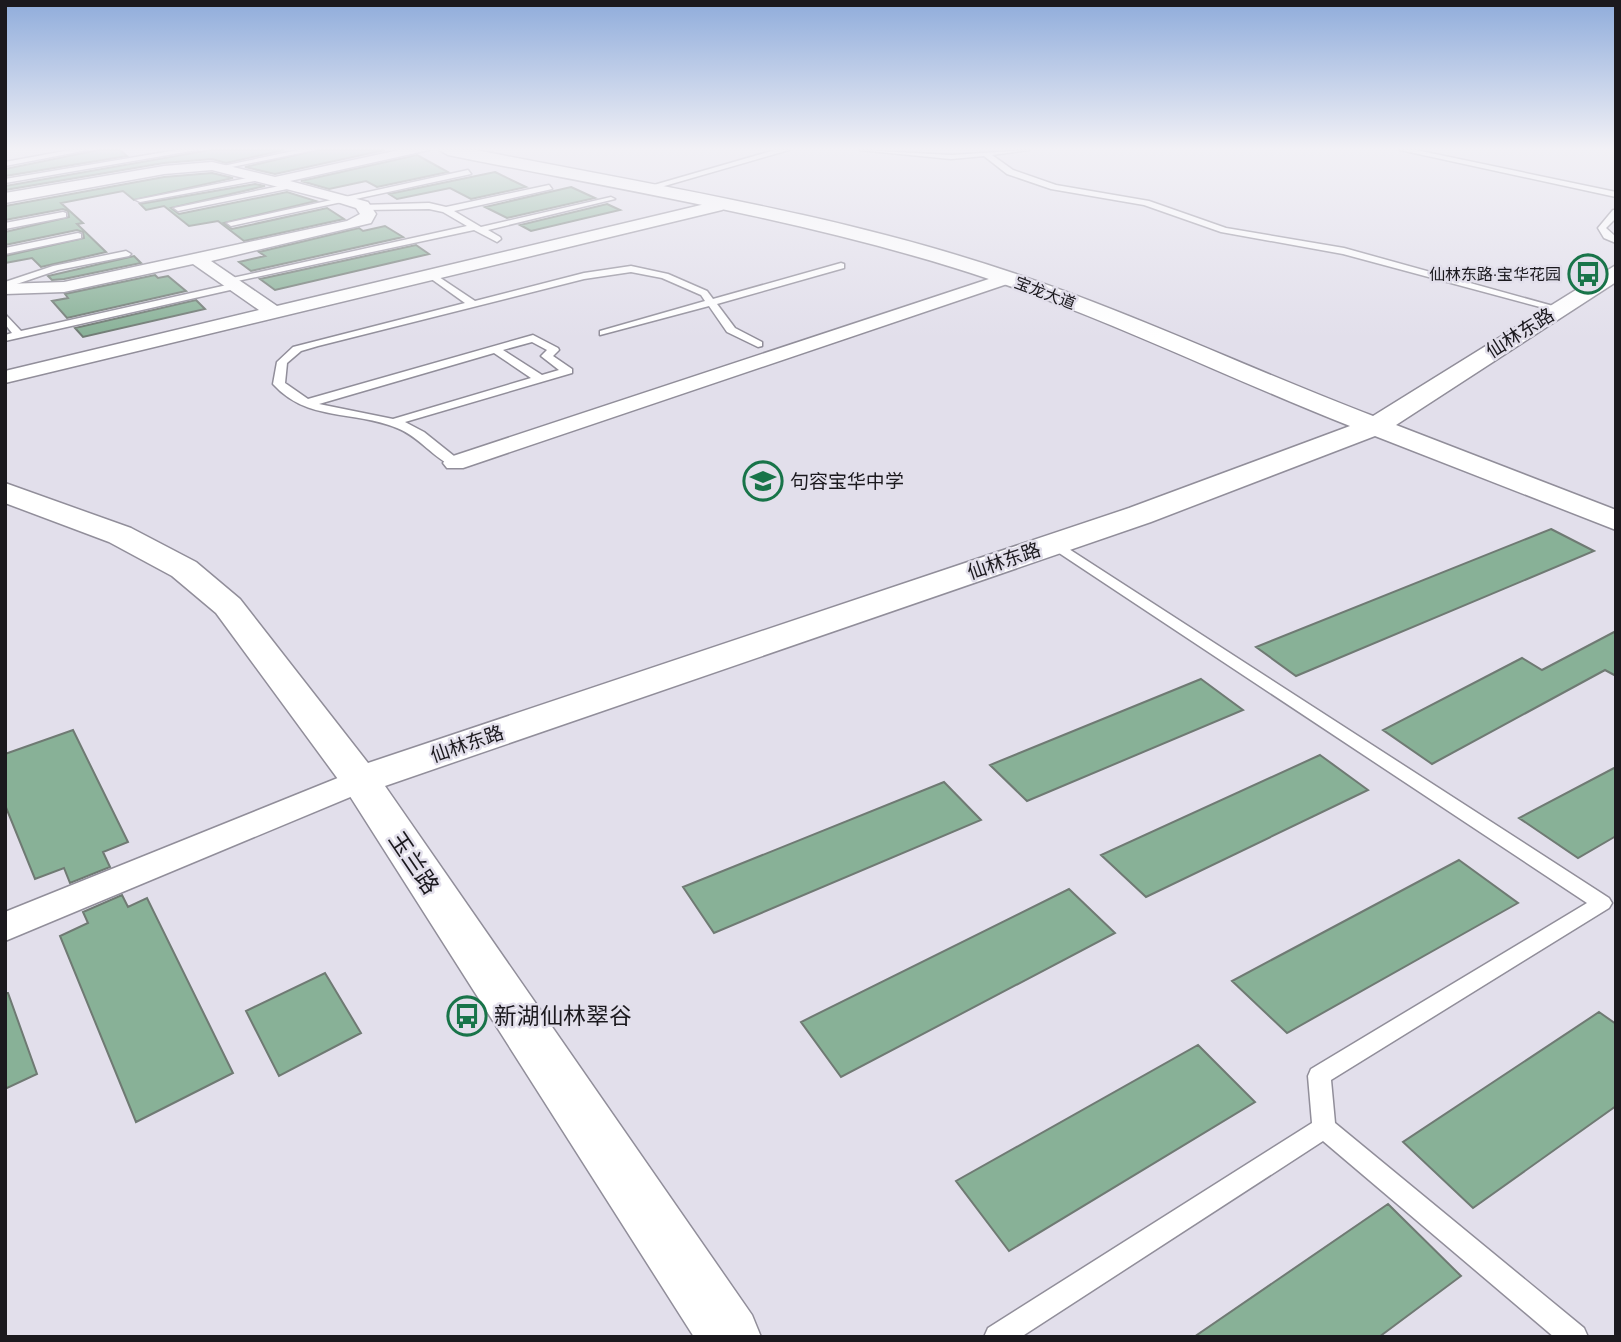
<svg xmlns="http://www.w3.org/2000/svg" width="1621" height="1342" viewBox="0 0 1621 1342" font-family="Figtree,'Noto Sans SC',sans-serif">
<rect width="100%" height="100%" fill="#e2dfeb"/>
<!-- building -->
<path fill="#88b197" stroke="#6f7a73" stroke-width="2" d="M98,150H120L127,156L5,176V169Z
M210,150H284L226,163L212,159L164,163L5,190V186Z
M317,150H385L275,174L245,167Z
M417,155L448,172L377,187L366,181L329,189L301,181Z
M495,172L526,187L471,199L450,188L397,199L389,194Z
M212,173L233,178L134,200L123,191L61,203L83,223L77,224L106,252L41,267L32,258L5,263V256L84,238L83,232L77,230L5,245V232L69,217L68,211L63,209L5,220V206L164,177Z
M255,184L265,186L171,208L179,214L287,192L316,201L224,223L232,229L327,208L344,219L244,241L218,221L189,226L164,206L146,210L140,204Z
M571,187L595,198L507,218L485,207Z
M607,204L620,210L531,231L520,225Z
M385,226L403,237L251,271L239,262L265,256L259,252L359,228L363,231Z
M416,245L429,254L275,290L260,279Z
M134,256L141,263L64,279L52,280L48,276Z
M155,275L158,278L168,276L186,291L67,318L52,301L68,298L65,294Z
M196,300L205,309L83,337L75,328Z
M1551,529L1594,551L1296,676L1256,647Z
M1616,631V676L1605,670L1432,764L1383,730L1522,658L1542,670Z
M1201,679L1243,710L1027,801L990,765Z
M73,730L128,842L103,852L110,867L70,883L64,868L35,879L5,805V754Z
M1320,755L1368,790L1146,897L1101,855Z
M1616,767V836L1578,858L1519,818Z
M944,782L981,820L714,933L683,887Z
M1459,860L1518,903L1287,1033L1232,981Z
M1069,889L1115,933L841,1077L801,1022Z
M122,895L128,907L147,898L233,1073L136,1122L60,936L88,923L83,912Z
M325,973L361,1033L279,1076L246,1011Z
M5,993H8L37,1074L5,1089Z
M1599,1012L1616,1024V1106L1473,1208L1403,1142Z
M1198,1045L1255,1102L1009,1251L956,1181Z
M1388,1204L1461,1276L1379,1337H1194Z"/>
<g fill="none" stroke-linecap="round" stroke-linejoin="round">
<!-- service casing -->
<g stroke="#918e9a" stroke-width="3">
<path id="service" d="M70,150H88L5,166V162Z
M177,150H197L5,183V179Z
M298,150H315L222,169L218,167Z
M775,150H789L647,191L640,189Z
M859,150L951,155L1029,150L992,155L1013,170L1056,185L1149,201L1226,228L1344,248L1564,309L1555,311L1343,254L1221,232L1144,205L1051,189L1007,174L984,156L951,159Z
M1400,150H1416L1616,192V197Z
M468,170L471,174L231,226L227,223Z
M262,175L265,179L140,202L136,200Z
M294,183L297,187L178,211L174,208Z
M549,185L552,189L454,211L481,227L611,197L615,199L488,230L500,237L501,239L497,242L474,230L228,283L223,280L467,226L443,212L429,209L364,210L360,207L361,205L429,203L446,207Z
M1613,210H1616V218L1606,228L1616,237V243L1604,238L1598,228Z
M63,212L66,213V217L5,229V223Z
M78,233L81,234V238L5,254V248Z
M126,251L131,254L129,256L58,270L5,288V282L53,266Z
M841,263L844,264V268L717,304L735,328L762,342V346L758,347L727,332L709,306L600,335V331L705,301L701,295L662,278L631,272L584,279L318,346L301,351L287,363L285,383L308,399L533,335L558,348L559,350L553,356L572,369V373L405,422L424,432L459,460L461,463L455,467C435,460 419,436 397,428C354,410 307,422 273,384L277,362L293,347L465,303L430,278L428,276L433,273L475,301L584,273L631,266L668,274L707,291L713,299ZM532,342L547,350L541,356L559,370L542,375L503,350ZM494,353L531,378L393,419L319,404Z
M236,283L241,286L239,288L5,341V335L12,333L5,324V314L21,331Z
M1055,540L1609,898L1612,903L1609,908L1331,1080L1335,1123L1584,1328L1588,1337H1554L1323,1141L1021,1337H984L988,1328L1312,1123L1308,1076L1311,1069L1587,903L1050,547L1048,544Z"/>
</g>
<!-- minor casing -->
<g stroke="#918e9a" stroke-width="3">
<path id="minor" d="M399,150H429L290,181L368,202L376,214L371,223L211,261L277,306L722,200L730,205L722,210L5,383V371L259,310L193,264L64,292L5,294V284L64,282L347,221L360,214L356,208L337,202L212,170L164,174L5,203V193L164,166L212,162L275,177Z
M1007,273L1016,278L1013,282L463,468H447L443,463L447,458Z
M360,769L372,772L377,780L372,788L5,941V912Z"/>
</g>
<!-- tertiary casing -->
<g stroke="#918e9a" stroke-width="3">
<path id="tertiary" d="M439,150H476C656,186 839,214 1013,273C1136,314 1252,370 1373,416L1616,265V282L1396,425L1616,510V530L1375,436L1151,522L385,786L752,1315L761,1337H694L346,790L216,613L172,576L109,542L5,503V483L131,528L196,562L240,599L368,763L1129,508L1350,426C1218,374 1091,310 955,268C790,217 617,189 448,155Z"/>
</g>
<!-- service -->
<use href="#service" fill="#fff" fill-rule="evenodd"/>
<!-- minor -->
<use href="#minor" fill="#fff" fill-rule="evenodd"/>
<!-- tertiary -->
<use href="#tertiary" fill="#fff" fill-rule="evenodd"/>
</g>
<!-- sky -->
<linearGradient id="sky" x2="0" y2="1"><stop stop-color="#8facdb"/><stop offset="0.44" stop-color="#f2f1f6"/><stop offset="1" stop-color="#f2f1f6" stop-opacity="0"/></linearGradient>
<rect width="1621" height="338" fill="url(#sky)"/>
<!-- icons -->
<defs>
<g id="bus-ring" transform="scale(2.0125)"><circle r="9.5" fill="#e2dfeb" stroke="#187449" stroke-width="1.5"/><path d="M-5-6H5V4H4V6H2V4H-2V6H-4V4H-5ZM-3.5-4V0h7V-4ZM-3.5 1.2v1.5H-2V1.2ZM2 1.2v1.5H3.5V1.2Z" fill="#187449"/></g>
<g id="school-ring" transform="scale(2.0125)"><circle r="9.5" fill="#e2dfeb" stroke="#187449" stroke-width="1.5"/><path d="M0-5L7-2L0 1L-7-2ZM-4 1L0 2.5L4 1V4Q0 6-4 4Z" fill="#187449"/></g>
</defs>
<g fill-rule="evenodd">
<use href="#bus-ring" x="1588" y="274"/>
<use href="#school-ring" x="763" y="481"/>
<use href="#bus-ring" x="467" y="1016"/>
</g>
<g text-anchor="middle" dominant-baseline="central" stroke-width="5" stroke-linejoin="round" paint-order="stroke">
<!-- far-poi labels -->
<g font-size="16" fill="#1b191e" stroke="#e2dfeb" text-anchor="end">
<text x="1561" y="274">仙林东路·宝华花园</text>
</g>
<!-- far-street labels -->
<g font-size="16" fill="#1b191e" stroke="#e2dfeb">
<text transform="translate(1045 293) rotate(21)">宝龙大道</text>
</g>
<!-- street labels -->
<g font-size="19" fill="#1b191e" stroke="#e2dfeb">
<text transform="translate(1520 333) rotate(-32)">仙林东路</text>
<text transform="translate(1004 561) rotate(-19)">仙林东路</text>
<text transform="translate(467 744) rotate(-19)">仙林东路</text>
</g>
<!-- poi labels -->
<g font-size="19" fill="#1b191e" stroke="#e2dfeb" text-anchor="start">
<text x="790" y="481">句容宝华中学</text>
</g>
<!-- near-street labels -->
<g font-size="23" fill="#1b191e" stroke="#e2dfeb">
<text transform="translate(414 863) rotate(56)">玉兰路</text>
</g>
<!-- near-poi labels -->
<g font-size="23" fill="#1b191e" stroke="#e2dfeb" text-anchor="start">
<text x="494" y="1016">新湖仙林翠谷</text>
</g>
</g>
<!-- border -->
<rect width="1621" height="1342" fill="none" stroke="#1b191e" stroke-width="14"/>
</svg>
